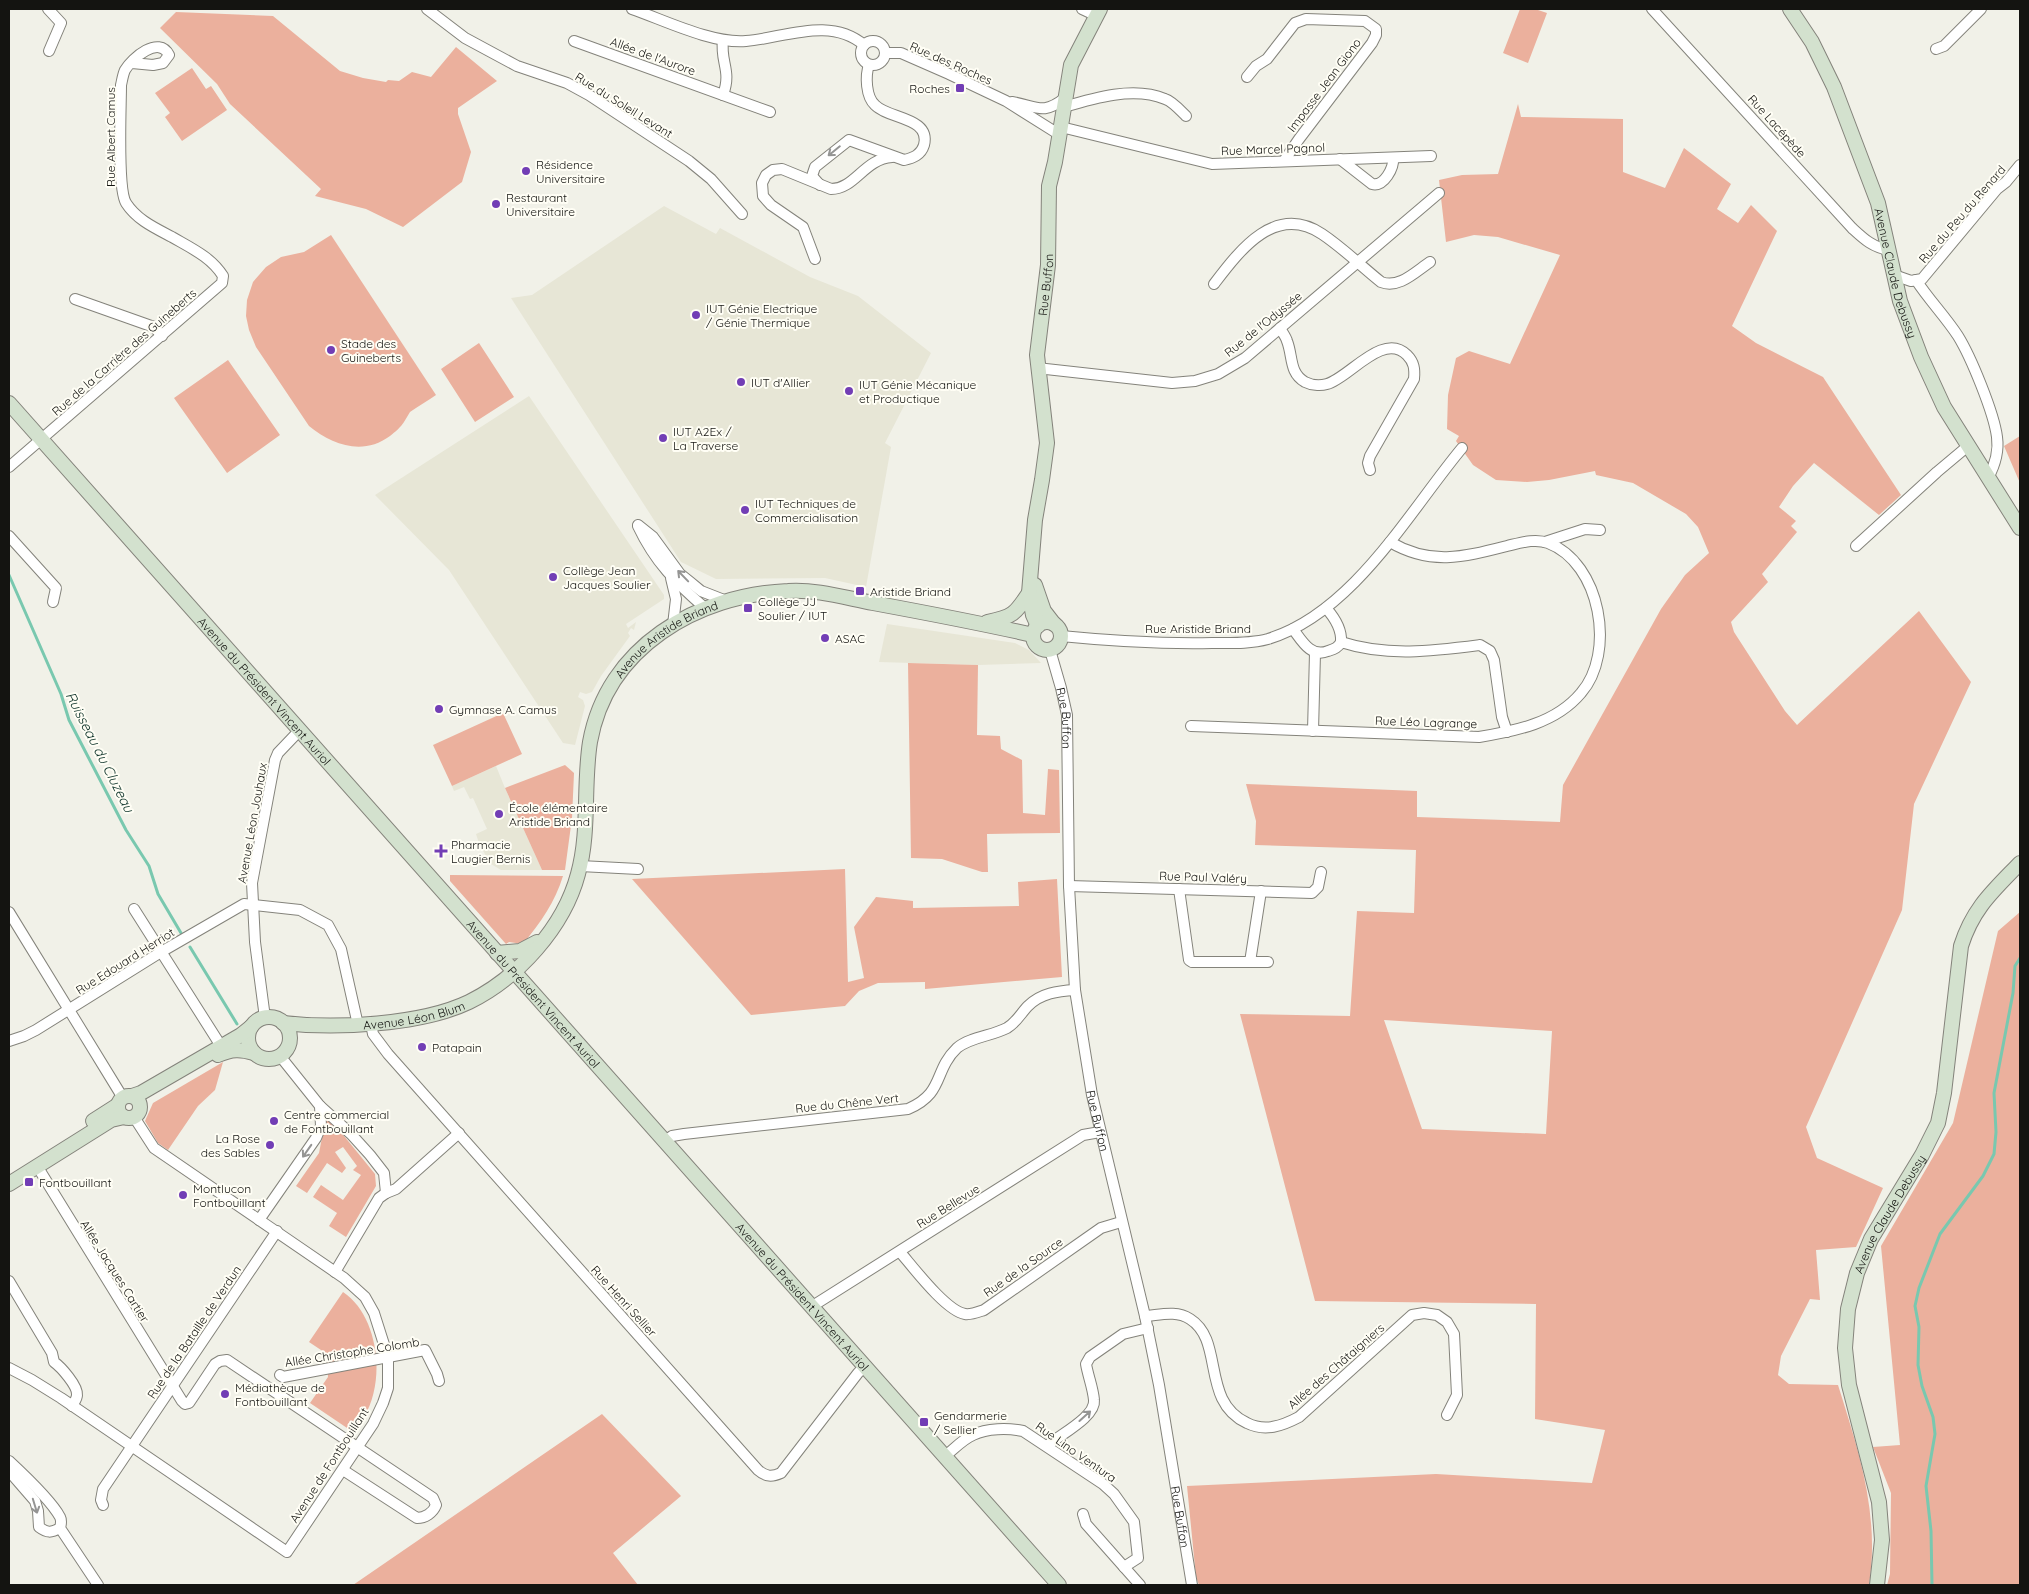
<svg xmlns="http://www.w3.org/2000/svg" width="2029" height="1594" viewBox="0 0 2029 1594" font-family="Quicksand,sans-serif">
<rect width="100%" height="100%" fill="#f1f1e8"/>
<!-- built -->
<path fill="#e7e6d6" d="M664,206L716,234L720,228L810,277L858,296L931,353L885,443L891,447L866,587L825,578L716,579L681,562L511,298L532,295Z
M529,396L664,595V599L626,624L628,628L636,622L634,630L631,628L628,633L630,636L601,676L592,692L586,694L580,692L578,697L583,700L585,706L575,745L563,743L449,570L375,495Z
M887,624L1015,643L1029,650L1041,663L978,665L879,662Z
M496,766L505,788L542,870H501L491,864L480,846L476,834L487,829L473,798L470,799L464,787L454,791L452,786Z"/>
<!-- green -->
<path fill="#ebb09d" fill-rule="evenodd" d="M1520,9H1535L1547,13L1528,63L1503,53Z
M176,12L273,16L340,71L363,78L386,82L388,80L399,81L412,72L431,77L456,47L497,81L458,108V114L471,152L462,182L403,227L366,209L315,196L321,189L230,104L217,84L160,28Z
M192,68L206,89L211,86L227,110L182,141L165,117L170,113L155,93Z
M1518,104L1521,117L1623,119V172L1665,188L1684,148L1731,184L1717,209L1738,223L1751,205L1777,231L1732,326L1756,343L1823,377L1901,495L1879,515L1814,463L1793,486L1779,507L1796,521L1791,526L1797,532L1762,574L1768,582L1731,622L1734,632L1785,711L1797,725L1919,611L1971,682L1914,804L1902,910L1806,1127L1817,1158L1883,1188L1856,1247L1816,1250L1820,1300L1810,1299L1781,1356L1778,1375L1789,1384L1838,1385C1859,1452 1880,1515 1869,1585H1199L1196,1577L1187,1486L1436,1474L1592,1483L1605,1430L1535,1419L1536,1304L1315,1301L1240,1014L1350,1016L1357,911L1414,913L1416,850L1255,845L1256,821L1246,784L1417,791V817L1560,822L1563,785L1661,609L1685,575L1709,553L1698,527L1686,514L1633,483L1596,475L1595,471L1549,480L1527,482L1496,480L1473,465L1456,441L1459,436L1447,429L1448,395L1456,358L1469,351L1510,364L1560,255L1498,237L1474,235L1446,242L1439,180L1462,175L1498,174ZM1384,1020L1552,1031L1546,1134L1422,1129Z
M331,235L436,395C428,401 418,406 410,412C408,415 406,419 404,422C401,427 395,432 390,436C363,456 332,445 309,426L256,347L249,330L246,316L247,300L253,282L266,267L281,257L304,252Z
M479,343L514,397L475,422L441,369Z
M228,360L280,435L227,473L174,398Z
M2020,436V483L2004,446Z
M908,663L978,665L977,735L1000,736L1001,749L1022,760L1023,813L1045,815L1048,769L1059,770L1060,833L987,834L988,872H982L942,859L911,858Z
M503,713L522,754L452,786L433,745Z
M565,765L574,773L572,818L565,870H542L505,788Z
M845,869L848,982L864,978L854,927L876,897L913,901V908L1019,906L1018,882L1057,879L1062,977L925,989V982L878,983L859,991L845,1006L751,1015L632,879Z
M450,875L563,876C555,902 541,922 523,944L509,942L506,944L450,881Z
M2020,912V1585H1887L1890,1574L1891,1493L1873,1447L1900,1445L1881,1246L1953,1123L1998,931Z
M223,1062L215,1090L198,1106L168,1150L158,1143L145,1121L153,1103Z
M326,1117L340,1131L375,1174L376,1186L346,1237L329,1226L337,1213L313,1197L321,1185L343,1200L361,1175L353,1170L357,1166L343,1147L335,1152L346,1168L342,1173L327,1163L307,1193L296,1186L319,1153Z
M343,1292C379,1316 386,1381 364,1417C361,1422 358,1429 353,1432L310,1403L328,1377L327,1361L330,1356L309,1342Z
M602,1414L681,1496L613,1553L638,1585H353Z"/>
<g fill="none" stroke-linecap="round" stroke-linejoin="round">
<!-- stream -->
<path stroke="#79c8af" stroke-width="3" d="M9,575L61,694L69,720L126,830L149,866L158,894L181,933
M190,947L237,1024
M1932,1585L1931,1531L1926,1486L1935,1434L1933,1417L1922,1386L1918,1365L1919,1327L1915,1306L1919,1288L1940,1234L1983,1176L1994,1154L1996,1132L1994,1093L2013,993L2015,966L2020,958"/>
<!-- street casing -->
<g stroke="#84837b" stroke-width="12">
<g id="street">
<path d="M48,9L61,23L49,51"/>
<path d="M427,9L465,38L517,66L567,83L589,95L689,161L711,179L742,214"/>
<path d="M632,9C664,20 712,44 746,41C784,38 830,16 864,45"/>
<path d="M1082,9L1097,16"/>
<path d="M1652,9L1852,228C1864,239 1872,247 1889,250"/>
<path d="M723,40C720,63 732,70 723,95"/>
<circle cx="873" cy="53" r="12"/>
<path d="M574,41L770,112"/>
<path d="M1936,49L1944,46L1981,9"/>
<path d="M885,53H901L949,74L1006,101L1060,135"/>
<path d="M1247,77L1256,66L1267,59L1295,23L1306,19L1365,21L1376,29V35L1372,43L1299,139L1284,161"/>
<path d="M1012,102C1037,106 1042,116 1065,98"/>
<path d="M1064,107C1094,98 1134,86 1165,99C1172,101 1180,110 1186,116"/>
<path d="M1061,127L1212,164L1431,156"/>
<path d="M1340,159L1372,184C1384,187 1394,168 1393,158"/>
<path d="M820,185L812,176L815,167L849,140L904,160C913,158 921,155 924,145C931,117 888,119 875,105C866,97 865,76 869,65"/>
<path d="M815,259L803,227L771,205L763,196L762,183L766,175L773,170L782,169L831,189C855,189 864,159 892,157"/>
<path d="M1894,275L1911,281L1922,279L1997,189L2006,182L2020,165"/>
<path d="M1916,280C1929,300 1945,316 1958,336C1971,357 1994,413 1997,437C1999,451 1995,465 1988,478"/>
<path d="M1214,284C1240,250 1275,203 1322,234C1343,248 1361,266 1381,282C1399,289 1415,272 1430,262"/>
<path d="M75,299L154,327L162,336"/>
<path d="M1280,328C1282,332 1286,337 1287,341C1293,356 1289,373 1305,382C1311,385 1320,386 1327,384C1349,378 1383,331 1407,355C1414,362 1415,369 1414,379L1370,456L1368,463L1370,470"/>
<path d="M1037,368L1172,383L1195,381L1218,374L1245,358L1439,193"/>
<path d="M9,467L222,283L223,276C211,257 191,248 172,237C155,228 137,220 126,203C117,188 121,108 121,85C122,81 123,74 125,70C132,58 159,35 169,55L163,63L153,65L132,63"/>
<path d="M638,525L653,537L680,574L690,582L701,591L724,600"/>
<path d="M638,526C655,562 676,583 705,608"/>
<path d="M9,536L56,588L53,602"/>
<path d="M1545,542L1585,529L1600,530"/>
<path d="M1856,546L1937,472L1968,446"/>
<path d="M671,578L676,599L673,625"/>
<path d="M1326,608C1334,617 1342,629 1341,642"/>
<path d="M1293,629C1302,641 1311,658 1328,651C1334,649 1338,648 1341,642C1387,657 1433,651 1480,645L1490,651L1494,660L1502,717L1507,732"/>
<path d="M1061,636C1111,641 1162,644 1212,643C1230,643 1250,644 1268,639C1353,613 1408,513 1462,448"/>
<path id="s1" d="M1050,650L1061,688L1067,715L1069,886L1075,990L1092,1095L1145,1316L1159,1385L1192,1585"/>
<path d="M1191,726L1479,737C1516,731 1556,723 1581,693C1616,653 1601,563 1548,543C1535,538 1520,543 1507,546C1464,557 1431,566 1390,542"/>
<path d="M1313,731L1315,653"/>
<path d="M580,866L638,869"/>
<path d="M1069,886L1312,893L1318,887L1321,872"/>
<path d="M1179,889L1189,960L1192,962H1268"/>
<path d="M134,909L221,1046"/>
<path d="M9,912L123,1098"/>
<path d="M1250,962L1261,891"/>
<path d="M265,1018L255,942L252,883L275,760L278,753L299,731"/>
<path d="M371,1024L373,1034L388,1054L758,1470C766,1477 772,1477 781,1473L858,1373L865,1366"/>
<path d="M9,1041L24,1036L36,1030L161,952L244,904L300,910L328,925L341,949L358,1025"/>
<path d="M280,1056L320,1106L351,1134L370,1155L384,1173L386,1193"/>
<path d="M665,1141L672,1136L684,1134L908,1109C945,1093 933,1071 957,1048C970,1037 992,1036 1007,1028C1017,1022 1021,1013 1028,1006C1041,993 1058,991 1075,990"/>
<path d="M37,1166L182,1401L185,1404L189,1403L215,1364L220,1361L227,1360L433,1498L436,1505C433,1513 425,1518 417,1518L343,1470"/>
<path d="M259,1220L316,1138L321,1126L320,1106"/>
<path d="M900,1252C913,1267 946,1311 965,1314C971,1315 978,1312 984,1310L1101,1228L1121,1222"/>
<path d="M335,1272L379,1198L386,1193L396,1189L459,1133"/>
<path d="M9,1281L52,1353L54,1362C61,1367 78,1386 77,1395C77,1399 74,1402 72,1406"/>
<path d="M811,1307L1083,1135L1100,1132"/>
<path d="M1145,1316C1160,1315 1176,1310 1190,1319C1225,1341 1200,1401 1247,1423C1265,1432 1282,1426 1299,1417L1412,1315L1424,1313L1437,1315L1447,1322L1454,1334L1457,1395L1447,1415"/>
<path d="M9,1368L32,1380L61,1398L287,1552L373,1424L383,1403L388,1388V1357L374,1313L365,1297L344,1278L154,1148L134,1117"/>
<path d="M280,1375L283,1377L425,1350L437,1374L439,1381"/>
<path d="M1047,1446C1059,1435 1096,1417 1094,1400C1093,1388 1088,1376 1086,1364L1090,1357L1123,1334L1148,1328"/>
<path d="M945,1456C953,1450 963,1439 973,1435C987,1428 1008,1428 1023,1431L1103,1484L1114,1494L1134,1522L1138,1558L1124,1567"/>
<path d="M9,1461C23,1474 51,1500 60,1517C62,1521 61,1524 60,1528L98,1585"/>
<path d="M9,1471L35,1501L38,1511L39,1527C47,1533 51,1533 60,1528"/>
<path d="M103,1505L101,1500L103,1489L277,1231"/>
<path d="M1083,1514L1086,1524L1140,1585"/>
</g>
</g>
<!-- secondary casing -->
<g stroke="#84837b" stroke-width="16">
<g id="secondary">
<path id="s2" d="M1790,9L1812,42L1834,87L1878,203L1900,301L1921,357L1944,407L2020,528"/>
<path id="s3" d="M9,403L1059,1585"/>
<path d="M1035,585L1044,611L1054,624"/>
<path d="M987,622C1013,617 1015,614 1029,593"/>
<circle cx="1047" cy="636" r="14"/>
<path id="s4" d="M1038,626L1033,615L1029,593L1035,520L1042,480L1047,443L1037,355L1048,265L1049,186L1055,162L1071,65L1100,9"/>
<path d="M497,953L520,951L537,942"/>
<circle cx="269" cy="1038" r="21"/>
<path id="s5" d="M283,1023C335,1029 421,1025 469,1002C518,978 564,927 578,874C590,831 583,786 590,742C607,647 697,595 788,591C816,589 846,598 873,603C927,613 980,623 1033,635"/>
<path d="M218,1055C232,1049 240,1049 254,1053"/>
<circle cx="129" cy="1107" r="11"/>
<path d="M132,1096L141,1093L241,1035L251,1027"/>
<path d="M93,1121L118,1105"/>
<path d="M9,1184L111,1120L124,1117"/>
<path id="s6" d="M1877,1585L1882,1540L1879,1502L1849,1385L1845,1348L1848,1309L1857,1273L1871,1239L1922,1155L1938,1123L1944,1093L1961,946C1973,908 1993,891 2020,863"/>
</g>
</g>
<!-- street -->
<use href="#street" stroke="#fff" stroke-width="10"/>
<!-- secondary -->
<use href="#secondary" stroke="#d3e1ce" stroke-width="14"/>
</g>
<!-- one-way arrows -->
<defs><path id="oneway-shaft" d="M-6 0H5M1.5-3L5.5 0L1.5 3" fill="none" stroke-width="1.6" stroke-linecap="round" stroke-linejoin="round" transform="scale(1.25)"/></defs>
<g stroke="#959594">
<use href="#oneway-shaft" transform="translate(834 151) rotate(141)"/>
<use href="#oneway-shaft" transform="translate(683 576) rotate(-134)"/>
<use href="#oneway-shaft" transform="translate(307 1151) rotate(125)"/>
<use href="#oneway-shaft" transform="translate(1085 1416) rotate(-42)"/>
<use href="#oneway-shaft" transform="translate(35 1506) rotate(73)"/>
</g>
<!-- markers -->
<g fill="#723eb5" stroke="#fffef5" stroke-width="2">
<rect x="955" y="83" width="10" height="10" rx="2.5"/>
<circle cx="526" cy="171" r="5"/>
<circle cx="496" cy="204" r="5"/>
<circle cx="696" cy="315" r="5"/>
<circle cx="331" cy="350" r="5"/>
<circle cx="741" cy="382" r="5"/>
<circle cx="849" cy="391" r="5"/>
<circle cx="663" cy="438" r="5"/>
<circle cx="745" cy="510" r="5"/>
<circle cx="553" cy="577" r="5"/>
<rect x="855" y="586" width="10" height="10" rx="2.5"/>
<rect x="743" y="603" width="10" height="10" rx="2.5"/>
<circle cx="825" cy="638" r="5"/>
<circle cx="439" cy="709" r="5"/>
<circle cx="499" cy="814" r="5"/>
<path d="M438.5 843.5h5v5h5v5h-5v5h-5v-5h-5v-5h5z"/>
<circle cx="422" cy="1047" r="5"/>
<circle cx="274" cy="1121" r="5"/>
<circle cx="270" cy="1145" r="5"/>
<rect x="24" y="1177" width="10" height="10" rx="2.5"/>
<circle cx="183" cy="1195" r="5"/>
<circle cx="225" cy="1394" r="5"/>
<rect x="919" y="1417" width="10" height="10" rx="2.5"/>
</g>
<g text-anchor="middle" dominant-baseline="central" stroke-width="4" stroke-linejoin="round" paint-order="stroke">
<!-- street labels -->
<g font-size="12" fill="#141411" stroke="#fffef5">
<text transform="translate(653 56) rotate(20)">Allée de l'Aurore</text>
<text transform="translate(951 63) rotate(24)">Rue des Roches</text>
<text transform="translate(1324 85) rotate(-53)">Impasse Jean Giono</text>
<text transform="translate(624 105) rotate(32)">Rue du Soleil Levant</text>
<text transform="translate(1777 126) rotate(48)">Rue Lacépède</text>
<text transform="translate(110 137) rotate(-90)">Rue Albert Camus</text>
<text transform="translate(1273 149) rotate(-2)">Rue Marcel Pagnol</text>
<text transform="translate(1962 214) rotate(-49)">Rue du Peu du Renard</text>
<text stroke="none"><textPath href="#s2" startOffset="286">Avenue Claude Debussy</textPath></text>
<text stroke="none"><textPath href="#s4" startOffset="345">Rue Buffon</textPath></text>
<text transform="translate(1263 324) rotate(-39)">Rue de l'Odyssée</text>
<text transform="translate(124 352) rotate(-41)">Rue de la Carrière des Guineberts</text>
<text x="1198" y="628">Rue Aristide Briand</text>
<text stroke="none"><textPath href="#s5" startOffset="629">Avenue Aristide Briand</textPath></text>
<text stroke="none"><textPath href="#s3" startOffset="385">Avenue du Président Vincent Auriol</textPath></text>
<text stroke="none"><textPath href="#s1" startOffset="70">Rue Buffon</textPath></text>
<text transform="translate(1426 722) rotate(2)">Rue Léo Lagrange</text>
<text transform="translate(252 823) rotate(-80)">Avenue Léon Jouhaux</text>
<text transform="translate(1203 877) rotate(2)">Rue Paul Valéry</text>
<text transform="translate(125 961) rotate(-32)">Rue Edouard Herriot</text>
<text stroke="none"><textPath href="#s3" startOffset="790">Avenue du Président Vincent Auriol</textPath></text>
<text stroke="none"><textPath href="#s5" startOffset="132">Avenue Léon Blum</textPath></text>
<text transform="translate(847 1103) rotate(-6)">Rue du Chêne Vert</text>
<text stroke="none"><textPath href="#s1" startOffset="475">Rue Buffon</textPath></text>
<text transform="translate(948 1206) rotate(-32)">Rue Bellevue</text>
<text stroke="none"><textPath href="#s6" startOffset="385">Avenue Claude Debussy</textPath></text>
<text transform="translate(1023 1267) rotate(-35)">Rue de la Source</text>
<text transform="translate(115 1271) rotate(58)">Allée Jacques Cartier</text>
<text stroke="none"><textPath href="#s3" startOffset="1195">Avenue du Président Vincent Auriol</textPath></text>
<text transform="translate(624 1301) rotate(48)">Rue Henri Sellier</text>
<text transform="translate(194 1332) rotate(-56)">Rue de la Bataille de Verdun</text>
<text transform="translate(352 1352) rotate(-9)">Allée Christophe Colomb</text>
<text transform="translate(1336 1366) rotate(-41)">Allée des Châtaigniers</text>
<text transform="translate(1076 1452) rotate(35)">Rue Lino Ventura</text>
<text transform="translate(329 1465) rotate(-57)">Avenue de Fontbouillant</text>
<text stroke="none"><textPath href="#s1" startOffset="880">Rue Buffon</textPath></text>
</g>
<!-- poi labels -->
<g font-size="12" fill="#141411" stroke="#fffef5" text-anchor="start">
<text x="950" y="88" text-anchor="end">Roches</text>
<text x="536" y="164">Résidence<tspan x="536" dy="14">Universitaire</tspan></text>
<text x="506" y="197">Restaurant<tspan x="506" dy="14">Universitaire</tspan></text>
<text x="706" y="308">IUT Génie Electrique<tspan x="706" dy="14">/ Génie Thermique</tspan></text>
<text x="341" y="343">Stade des<tspan x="341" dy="14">Guineberts</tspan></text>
<text x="751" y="382">IUT d'Allier</text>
<text x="859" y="384">IUT Génie Mécanique<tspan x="859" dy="14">et Productique</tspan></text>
<text x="673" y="431">IUT A2Ex /<tspan x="673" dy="14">La Traverse</tspan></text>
<text x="755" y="503">IUT Techniques de<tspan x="755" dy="14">Commercialisation</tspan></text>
<text x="563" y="570">Collège Jean<tspan x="563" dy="14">Jacques Soulier</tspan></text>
<text x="870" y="591">Aristide Briand</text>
<text x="758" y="601">Collège JJ<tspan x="758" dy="14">Soulier / IUT</tspan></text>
<text x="835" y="638">ASAC</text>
<text x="449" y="709">Gymnase A. Camus</text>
<text x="509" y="807">École élémentaire<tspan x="509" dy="14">Aristide Briand</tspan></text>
<text x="451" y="844">Pharmacie<tspan x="451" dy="14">Laugier Bernis</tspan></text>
<text x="432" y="1047">Patapain</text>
<text x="284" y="1114">Centre commercial<tspan x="284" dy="14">de Fontbouillant</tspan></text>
<text x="260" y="1138" text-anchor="end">La Rose<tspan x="260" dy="14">des Sables</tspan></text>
<text x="39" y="1182">Fontbouillant</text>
<text x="193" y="1188">Montlucon<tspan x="193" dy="14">Fontbouillant</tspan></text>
<text x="235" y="1387">Médiathèque de<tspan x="235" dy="14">Fontbouillant</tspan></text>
<text x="934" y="1415">Gendarmerie<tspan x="934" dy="14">/ Sellier</tspan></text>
</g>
<!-- water labels -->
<g font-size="14" font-style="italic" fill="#0e3329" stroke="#fffef5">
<text transform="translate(100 752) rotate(63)">Ruisseau du Cluzeau</text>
</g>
</g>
<!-- border -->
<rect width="2029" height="1594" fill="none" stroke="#141411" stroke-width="20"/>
</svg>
